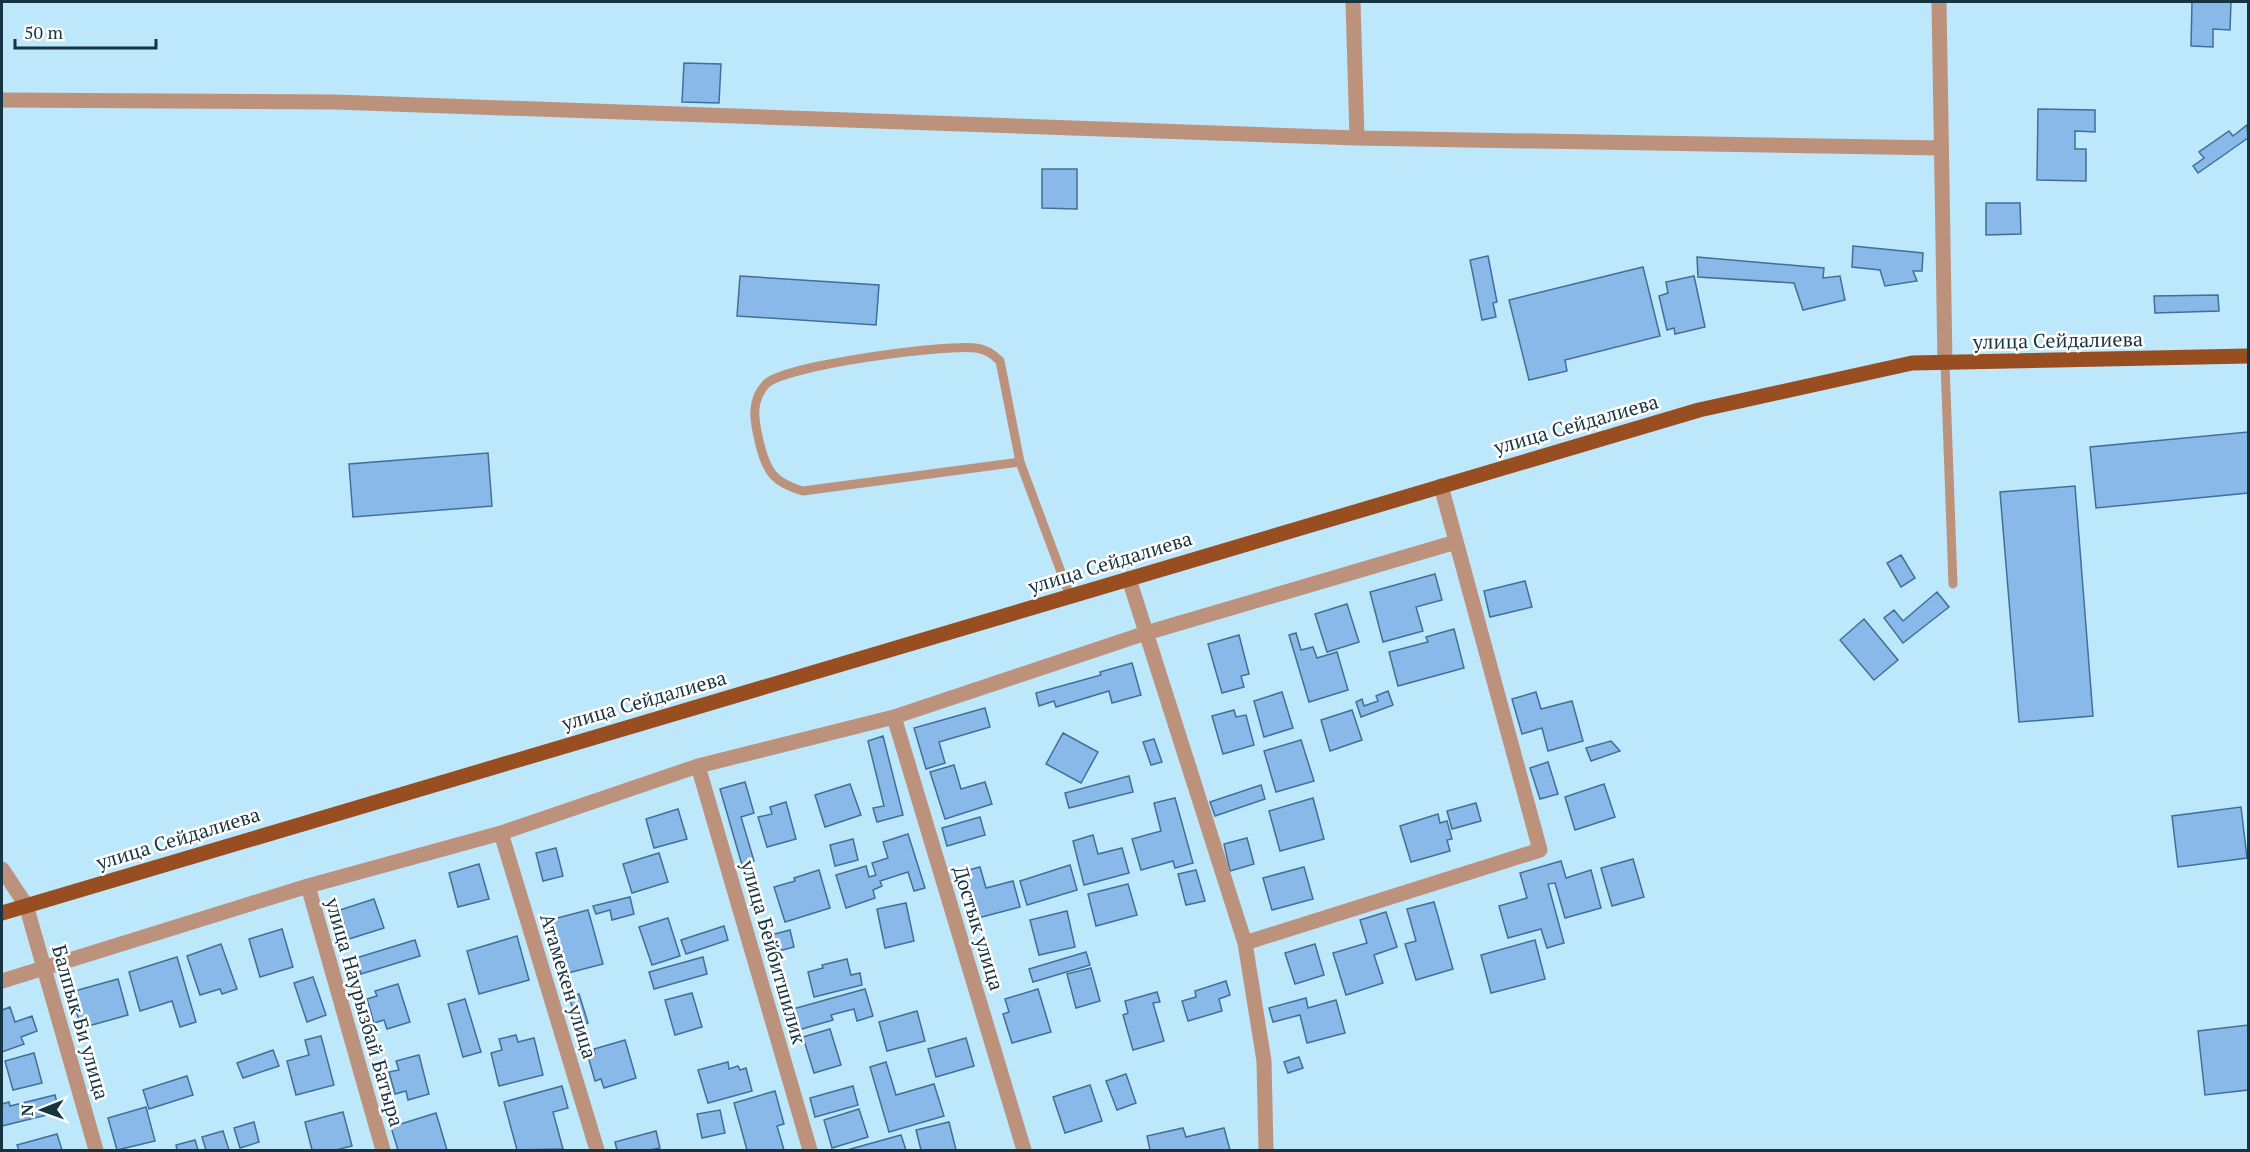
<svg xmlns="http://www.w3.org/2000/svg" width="2250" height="1152" viewBox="0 0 2250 1152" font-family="'PT Serif',serif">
<rect width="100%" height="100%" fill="#bde7fa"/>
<!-- building -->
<path fill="#88b9e8" stroke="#416f9a" stroke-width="1.5" d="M2192,2H2231L2230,30L2213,29V47L2191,46Z
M684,63L721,64L719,103L682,102Z
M2038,109L2095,110V132L2075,131V149H2086V181L2037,180Z
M2247,125L2248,138L2198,173L2193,166L2204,158L2199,152L2229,131L2233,136Z
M1042,169H1077V209L1042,208Z
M1986,203H2020L2021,234L1986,235Z
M1853,246L1923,253L1922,271H1913L1917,281L1885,286L1880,270L1852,267Z
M1488,256L1497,302L1493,303L1496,317L1482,320L1470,260Z
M1697,257L1824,268L1823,278L1840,276L1845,300L1803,310L1794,283L1698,277Z
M1643,267L1660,336L1565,360L1567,371L1529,380L1509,300Z
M740,276L879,285L876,325L737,316Z
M1694,276L1705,327L1675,334L1674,328L1667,330L1659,296L1668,293L1666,282Z
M2218,295L2219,311L2155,313L2154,296Z
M2248,432V493L2096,508L2090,447Z
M488,453L492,506L353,517L349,464Z
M2075,486L2093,716L2019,722L2000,492Z
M1901,555L1915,578L1901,587L1887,563Z
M1435,574L1442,600L1416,607L1423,631L1383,642L1370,592Z
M1525,581L1532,607L1490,617L1484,591Z
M1937,592L1949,607L1903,643L1884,618L1894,610L1903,621Z
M1347,604L1359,642L1327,652L1315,614Z
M1864,619L1898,660L1874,680L1840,640Z
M1454,629L1464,668L1398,686L1389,652L1428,642L1426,637Z
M1296,633L1301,650L1313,647L1317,658L1337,652L1348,690L1309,702L1289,635Z
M1239,635L1249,674L1241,676L1244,687L1222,693L1208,644Z
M1132,663L1141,695L1112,703L1109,691L1056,707L1054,701L1039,706L1036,693L1101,675L1100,672Z
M1388,691L1393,705L1361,717L1356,702L1362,699L1364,706L1378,701L1376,696Z
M1282,692L1293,728L1264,737L1254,701Z
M1536,692L1541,709L1572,701L1583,741L1548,751L1542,728L1522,734L1512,699Z
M985,708L990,727L939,742L945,763L926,769L914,728Z
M1234,710L1236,717L1246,715L1254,745L1223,754L1212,716Z
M1352,710L1362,740L1330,751L1321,720Z
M1063,733L1098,752L1081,783L1046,764Z
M883,736L903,815L877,822L873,808L884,806L868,741Z
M1154,739L1162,762L1151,765L1143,742Z
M1301,740L1314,781L1276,792L1264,751Z
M1611,741L1620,751L1591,761L1586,748Z
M1548,762L1558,794L1540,799L1530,768Z
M954,765L961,789L985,782L992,804L945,819L930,772Z
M1129,776L1133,792L1069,808L1065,793Z
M745,782L754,813L741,817L754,861L742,865L720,789Z
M850,784L861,815L825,827L815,795Z
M1604,784L1615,817L1575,830L1565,797Z
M1261,785L1265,799L1215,816L1210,802Z
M1175,798L1193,863L1175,868L1173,861L1141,870L1132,839L1161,831L1154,803Z
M1313,798L1324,839L1280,851L1269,811Z
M786,802L796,839L767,847L758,817L772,814L770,807Z
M1476,803L1481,821L1452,829L1447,811Z
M2241,807L2247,858L2178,867L2172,816Z
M678,809L687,839L654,848L646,819Z
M1438,814L1440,823L1447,821L1452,839L1447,840L1450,851L1411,862L1400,826Z
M980,817L985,835L947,846L942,828Z
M908,834L925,888L914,891L908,872L880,881L882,886L873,890L875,898L846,908L836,875L866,866L869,877L876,875L872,863L888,858L883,842Z
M1093,835L1098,854L1122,848L1129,873L1084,885L1073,841Z
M1247,838L1254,864L1230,871L1224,844Z
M853,839L858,860L835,866L830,845Z
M556,848L563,876L543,881L536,853Z
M659,853L668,882L632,893L623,864Z
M1633,859L1644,897L1612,906L1601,868Z
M1561,861L1566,878L1591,870L1601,908L1565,918L1555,883L1548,884L1564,943L1547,948L1541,929L1508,938L1499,906L1527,898L1520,873Z
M479,864L489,899L458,907L449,873Z
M1070,865L1077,890L1027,905L1020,881Z
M980,867L986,888L1013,881L1020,907L974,919L961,872Z
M1304,867L1313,899L1272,910L1263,878Z
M819,870L830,908L785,922L774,887L795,881L794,878Z
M1196,870L1205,901L1186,905L1178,874Z
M1128,884L1137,915L1096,926L1088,894Z
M630,897L634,914L612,920L610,910L596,914L593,906Z
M374,899L384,928L349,939L340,910Z
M1434,902L1453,969L1416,980L1405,944L1416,941L1407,909Z
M906,903L914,941L885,948L877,909Z
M588,910L603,964L560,975L546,921Z
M1067,911L1075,947L1039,955L1030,920Z
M1386,912L1397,947L1374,955L1383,983L1346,995L1333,953L1367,943L1360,920Z
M668,918L680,956L652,965L639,927Z
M724,926L728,940L686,954L681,940Z
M282,929L293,967L260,977L249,939Z
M790,930L794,947L771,953L767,936Z
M517,936L529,980L479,994L467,951Z
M415,940L420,956L361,974L356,958Z
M1535,940L1545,979L1491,993L1481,955Z
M221,944L237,989L222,994L220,989L200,995L187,956Z
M1315,944L1324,975L1295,984L1285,953Z
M1086,952L1090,965L1033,982L1029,969Z
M177,957L196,1022L180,1027L172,1001L140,1011L129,972Z
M703,957L707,974L654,989L649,972Z
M847,959L851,975L860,973L862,985L814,997L808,972L823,968L822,965Z
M1091,968L1100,1001L1076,1008L1067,974Z
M313,977L326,1015L307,1022L294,983Z
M118,979L128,1015L81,1028L71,992Z
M1226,981L1230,995L1219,999L1222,1011L1188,1021L1182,1001L1196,997L1195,991Z
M398,984L410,1022L387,1029L384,1020L374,1023L367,999L377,996L375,991Z
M865,989L873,1016L857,1021L854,1009L831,1015L833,1020L788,1033L782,1012Z
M1038,989L1051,1032L1012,1043L1003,1014L1009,1012L1005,999Z
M1157,992L1160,1002L1153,1003L1164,1041L1133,1050L1123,1015L1128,1013L1125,1001Z
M692,993L702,1027L675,1035L665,1000Z
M579,994L588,1023L578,1026L569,997Z
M1306,998L1308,1008L1336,1000L1345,1033L1307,1043L1300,1015L1273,1022L1269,1008Z
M465,999L481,1052L463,1057L448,1004Z
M10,1007L15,1022L32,1016L37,1031L21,1037L24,1044L2,1052V1010Z
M917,1011L925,1041L887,1051L879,1022Z
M2248,1025V1090L2205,1095L2198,1031Z
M830,1029L841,1065L814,1073L803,1037Z
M516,1035L518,1042L534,1038L543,1075L499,1086L491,1053L502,1050L499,1039Z
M321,1036L334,1085L296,1095L287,1061L309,1055L305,1040Z
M966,1038L974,1066L936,1077L928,1049Z
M625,1040L636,1078L604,1088L601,1079L595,1081L588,1056L595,1054L594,1049Z
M273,1050L279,1066L243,1078L237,1063Z
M34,1053L42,1083L13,1090L5,1061Z
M419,1055L429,1094L408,1100L406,1091L395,1094L389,1072L399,1070L396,1061Z
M1299,1057L1303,1068L1288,1073L1284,1062Z
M728,1062L729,1069L738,1066L740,1070L746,1068L752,1091L708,1103L698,1070Z
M886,1062L896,1095L934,1084L944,1116L889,1132L870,1067Z
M1126,1074L1136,1103L1117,1110L1106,1081Z
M187,1076L193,1095L149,1109L143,1090Z
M1090,1085L1102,1121L1065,1133L1053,1097Z
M562,1086L568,1108L553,1112L563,1149L517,1150L504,1102Z
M853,1086L858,1105L815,1117L810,1098Z
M775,1091L784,1124L777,1126L784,1150H747L734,1103Z
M55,1095L59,1112L2,1126V1104L9,1102L10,1106Z
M146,1107L155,1141L117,1150L108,1118Z
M859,1109L868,1137L832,1148L824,1120Z
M720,1110L725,1133L702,1138L697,1114Z
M343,1112L352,1146L336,1150H312L305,1122Z
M436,1113L447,1150H398L391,1127Z
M254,1122L259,1142L240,1148L234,1128Z
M949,1122L956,1150H921L916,1130Z
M1183,1128L1186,1137L1224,1128L1230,1150H1150L1147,1136Z
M223,1131L229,1150H206L202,1137Z
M656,1131L660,1148L649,1150H617L615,1142Z
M57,1134L62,1150H19L17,1145Z
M901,1135L906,1150H847Z
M195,1140L198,1150H177L176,1145Z"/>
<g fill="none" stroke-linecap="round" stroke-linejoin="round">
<!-- service -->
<path stroke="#bd927c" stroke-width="9" d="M1945,363L1953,584
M1020,462L803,491C775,483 767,473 760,445C755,424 749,402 766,384C785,365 947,344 976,348C986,349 993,354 1000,361L1020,462L1070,596"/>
<!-- minor -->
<path stroke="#bd927c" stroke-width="15" d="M1353,2L1357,138
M1939,2L1945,363
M2,100L335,102L1357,138L1941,148
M1129,579L1245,943L1264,1061L1266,1150
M894,717L1024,1150
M698,766L810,1150
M501,833L597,1150
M2,869L26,905L96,1150
M308,886L383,1150
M1245,943L1540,850L1441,486
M2,981L308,886L501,833L698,766L894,717L1146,633L1456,542"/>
<!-- primary -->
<path stroke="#994e22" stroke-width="15" d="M2,913L1699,410L1912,363L2248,356"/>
</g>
<g text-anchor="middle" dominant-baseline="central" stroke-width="5" stroke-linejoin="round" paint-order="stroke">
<!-- street labels -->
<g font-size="20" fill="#163441" stroke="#fff">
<text transform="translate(2058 340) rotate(-1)">улица Сейдалиева</text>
<text transform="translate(1576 424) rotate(-16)">улица Сейдалиева</text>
<text transform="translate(1110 562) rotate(-17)">улица Сейдалиева</text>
<text transform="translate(644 700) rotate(-16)">улица Сейдалиева</text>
<text transform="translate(178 838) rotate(-17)">улица Сейдалиева</text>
<text transform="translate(979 928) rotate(73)">Достык улица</text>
<text transform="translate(774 952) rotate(74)">улица Бейбитшилик</text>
<text transform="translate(569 986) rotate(73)">Атамекен улица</text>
<text transform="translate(365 1012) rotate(74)">улица Наурызбай Батыра</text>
<text transform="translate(81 1022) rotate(74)">Балпык Би улица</text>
</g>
</g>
<!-- border -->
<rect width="2250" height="1152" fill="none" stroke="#163441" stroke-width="6"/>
<!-- north arrow -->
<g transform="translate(42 1110) rotate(269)" stroke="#ffffff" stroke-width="4.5" paint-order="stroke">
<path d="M0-4.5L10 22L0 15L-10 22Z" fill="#163441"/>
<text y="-9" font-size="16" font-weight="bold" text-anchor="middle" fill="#163441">N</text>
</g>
<!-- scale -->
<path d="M15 39v9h141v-9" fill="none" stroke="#163441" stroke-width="3"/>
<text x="24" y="39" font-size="18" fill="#163441" stroke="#ffffff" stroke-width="4.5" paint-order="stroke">50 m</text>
</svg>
